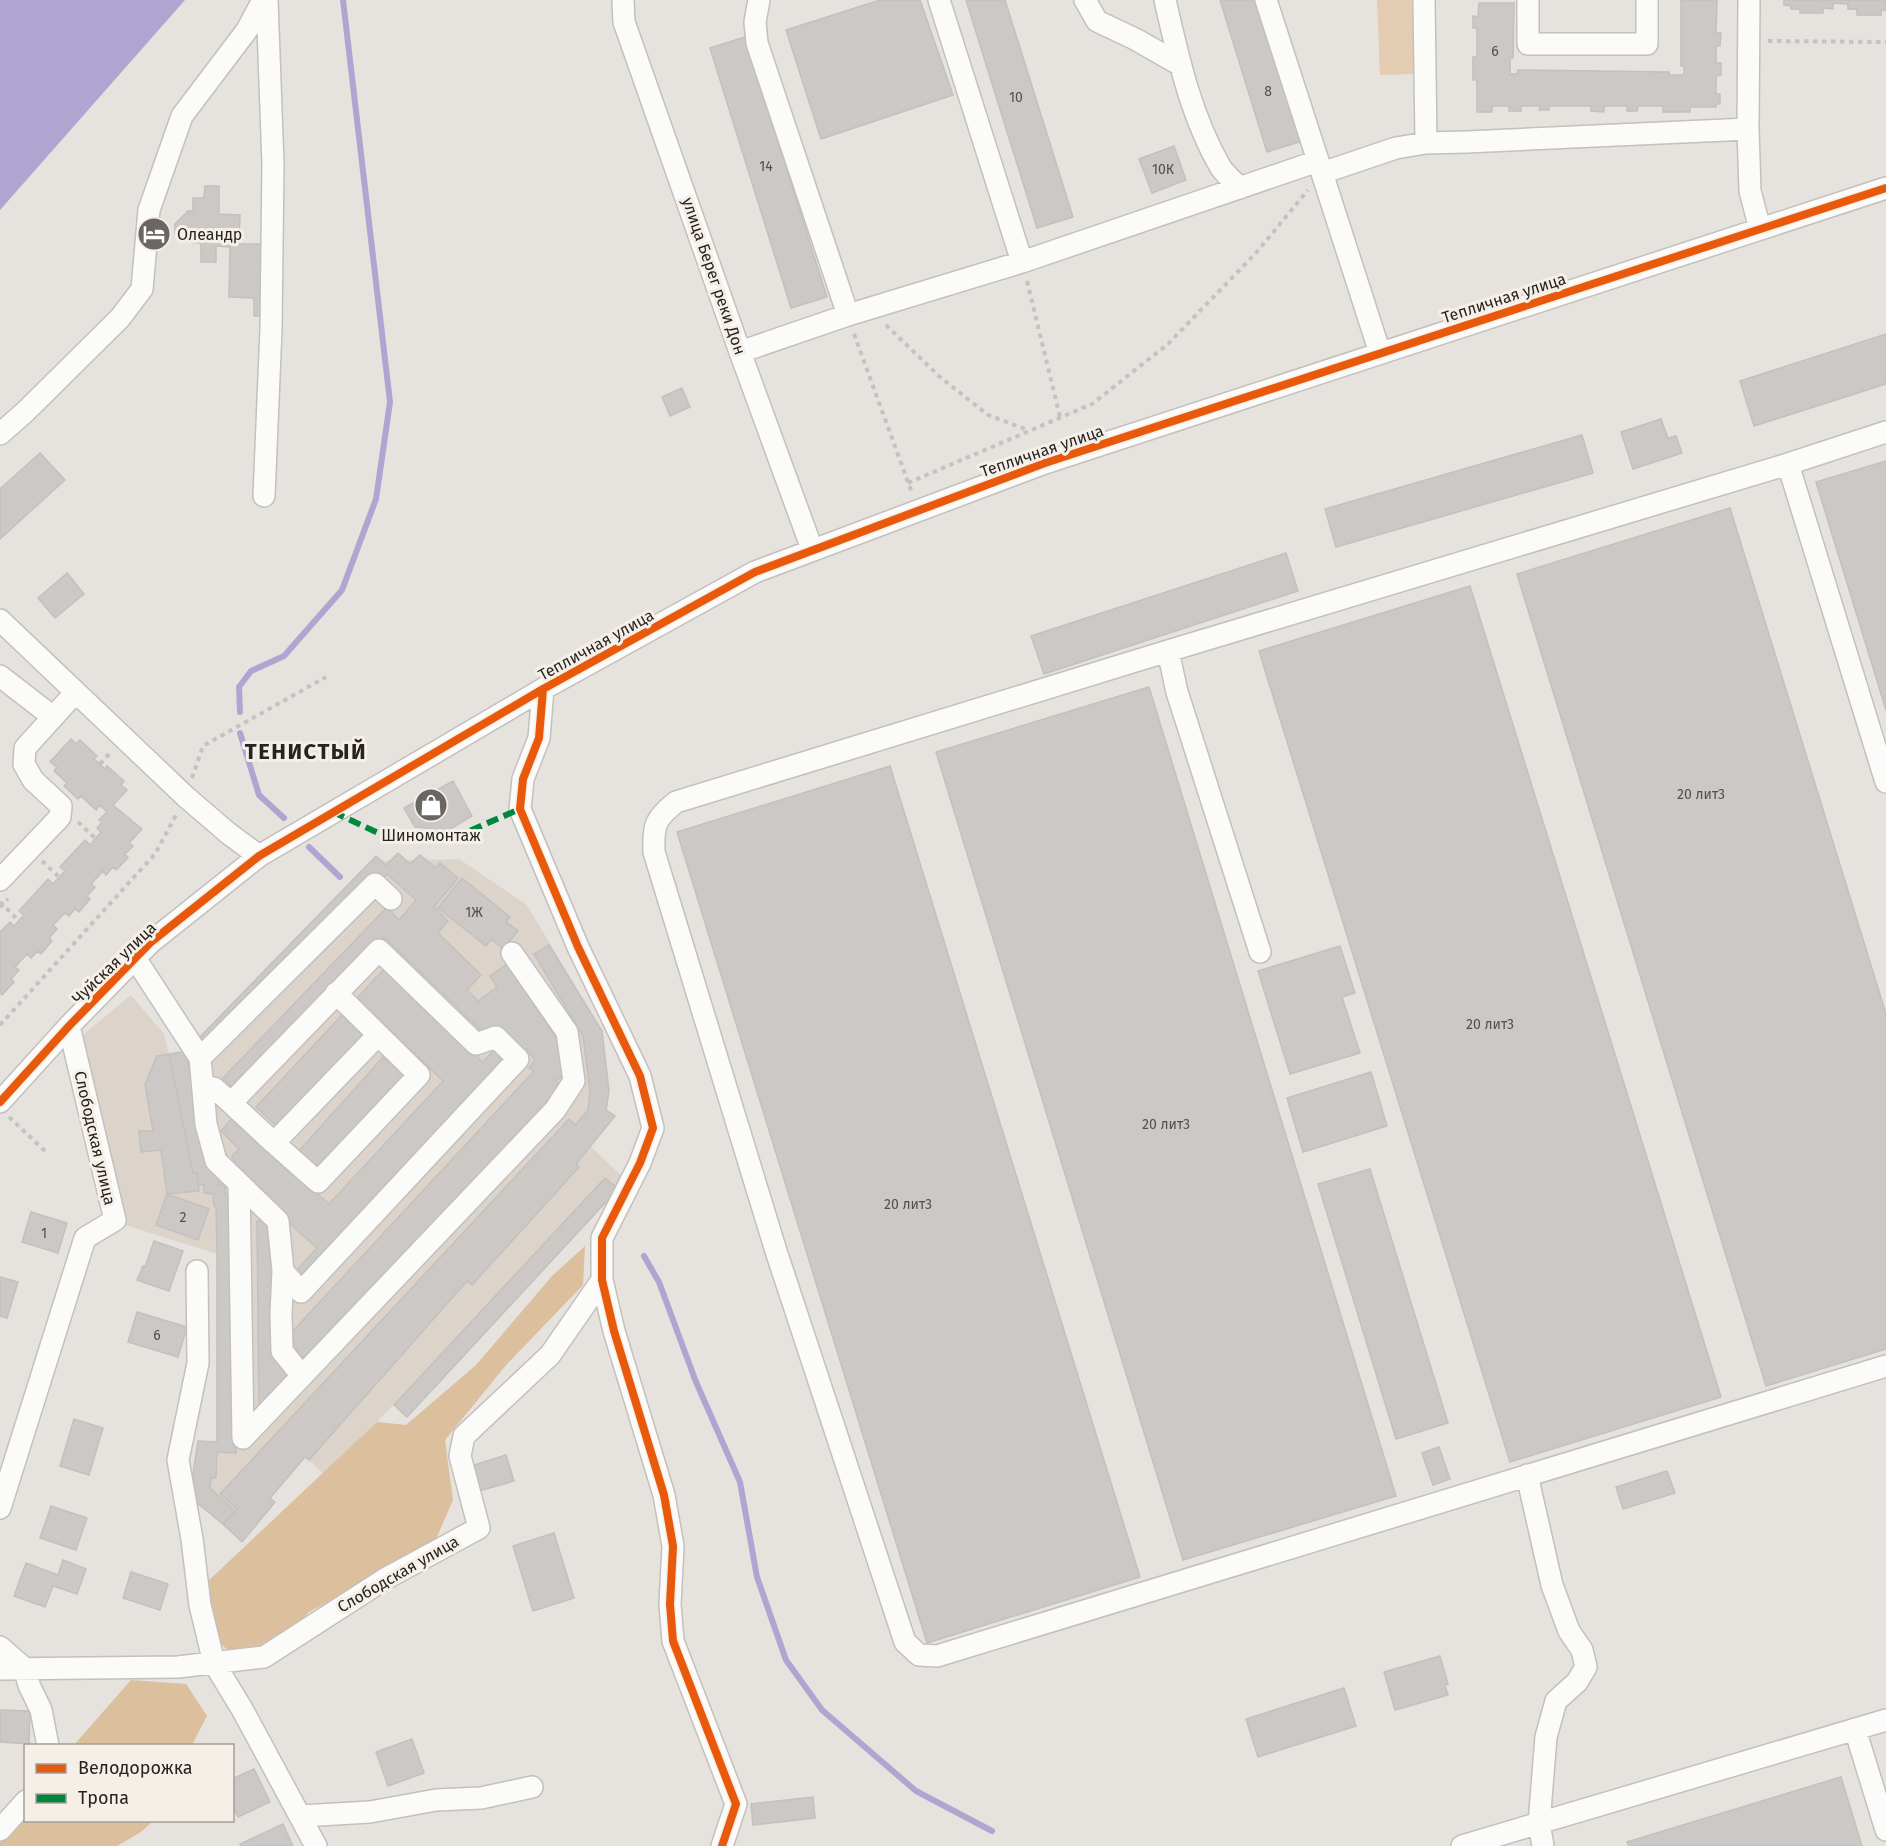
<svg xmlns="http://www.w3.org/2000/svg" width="1886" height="1846" viewBox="0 0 1886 1846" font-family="'Fira Sans',sans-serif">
<rect width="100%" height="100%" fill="#e6e2de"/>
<!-- built -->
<path fill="#dcd4cb" d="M459,859L527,905L602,1031L609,1091L607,1110L615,1116L590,1146L626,1180L407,1417L393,1405L325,1475L305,1457L270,1497L275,1502L242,1542L196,1502L217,1442V1254L119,1223L78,1039L131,995L164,1034L169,1054L186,1051L371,861Z"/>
<!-- green -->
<path fill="#e3ccb1" d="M1377,0H1412L1415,74L1380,75Z"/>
<!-- forest -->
<path fill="#dcbf9d" d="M585,1246L583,1285L507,1364L445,1440L453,1500L433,1546L309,1612L270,1653L230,1652L214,1638L206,1583L377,1422L406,1425L476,1365L552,1276Z
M131,1680L186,1684L207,1716L192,1745H74Z
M25,1802L26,1820L153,1821L141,1832L117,1846H0V1831Z"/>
<!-- water -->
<path fill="#b0a5d1" d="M0,0H185L0,210Z"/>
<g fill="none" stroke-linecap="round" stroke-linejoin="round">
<!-- stream -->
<path stroke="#b0a5d1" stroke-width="6" d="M240,712L239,687L251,671L284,656L342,590L376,499L390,402L343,0
M240,733L259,795L284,818
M309,847L340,877
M644,1256L659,1282L696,1382L740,1482L757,1577L786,1660L822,1710L916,1791L992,1831"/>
</g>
<!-- building -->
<path fill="#cbc8c6" stroke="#c3c0bd" stroke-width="1.5" d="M880,0H920L953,95L821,139L786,30Z
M966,0H1005L1073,217L1037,228Z
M1220,0H1259L1303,141L1267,152Z
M1681,0H1717L1716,33H1721L1720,46H1716V63H1721V75L1716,76V94H1720V104H1716V107H1690V112H1663V106H1638L1637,111H1627V106H1604V112L1591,111V106H1549V110H1539L1540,106H1521V111H1509V106H1492V112H1477V80H1473V57H1477V28H1473V16L1478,17L1479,3H1514L1513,58H1510V74H1517L1518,70L1669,72V75H1684V66H1681Z
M1784,0H1886V10H1881V15H1857V9H1848V4L1833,3V9L1823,8V13H1800V9H1791V6L1784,5Z
M745,37L827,297L791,308L710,48Z
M1174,146L1186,180L1152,193L1139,159Z
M205,186H219V214L240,215L239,244H268L266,316H254V298L229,297L230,247L216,246V262H201V243L188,242L175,234V224L188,211H193V198H204Z
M1886,334V384L1754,426L1740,381Z
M682,388L690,407L670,416L662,397Z
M1661,419L1668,438L1676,436L1682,453L1633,469L1621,432Z
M1582,435L1593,473L1336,547L1325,509Z
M40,453L65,480L0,539V489Z
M1886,461V710L1816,482Z
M1730,508L1886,1014V1349L1766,1386L1517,574Z
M1286,553L1298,591L1044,674L1031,636Z
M67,573L84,594L55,618L38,598Z
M1470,586L1721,1397L1510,1462L1259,651Z
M1149,687L1396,1496L1183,1560L936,752Z
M71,739L76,744L80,740L97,756L94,759L100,764L105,769L107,766L124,781L121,785L127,790L113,805L142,829L129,843L133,846L125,854L128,858L116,870L113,867L106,875L103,871L91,884L95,887L87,896L90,899L79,912L75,909L69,916L65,913L53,925L57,929L49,938L52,941L41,954L38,951L31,958L27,954L15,967L19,970L11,979L14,982L2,995L0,993V932L10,922L14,926L24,915L19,911L48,879L53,884L65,871L60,867L85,840L90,845L101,832L97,828L102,822L99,820L107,812L100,805L96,810L81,796L78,799L64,786L67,783L54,771L57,767L50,762Z
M890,766L1140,1577L927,1643L677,832Z
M453,781L472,816L449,830L415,827L404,808Z
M398,853L410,864L420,855L436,868L440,863L458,878L434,907L448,921L438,933L481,975L467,990L478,1001L497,987L490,976L507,964L563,1048L566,1075L556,1080L564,1091L311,1364L298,1353L291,1333L534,1071L529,1068L535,1060L526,1048L520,1053L492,1041L384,937L237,1093L223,1078L387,907L399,920L416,900L387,874L212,1053L198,1039L376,856L386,865Z
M462,878L510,917L506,922L518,931L503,949L491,939L486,946L438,908Z
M549,945L602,1031L609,1091L606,1110L615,1116L576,1164L579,1167L472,1285L467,1281L309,1460L305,1457L270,1498L275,1502L242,1542L223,1524L237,1509L220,1494L569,1119L575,1125L588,1110L590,1091L583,1036L534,954Z
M1340,946L1355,993L1342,997L1360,1053L1290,1074L1258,971Z
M384,969L483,1062L496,1048L511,1062L310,1284L296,1271L317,1248L243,1181L232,1156L239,1149L221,1131L233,1117L329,1204L443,1081L357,998Z
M342,1015L370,1041L284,1133L256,1107Z
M186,1051L206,1163L212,1161L213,1173H219V1184H225V1194L234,1195L236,1212V1453L217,1452L216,1478H211L210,1488L235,1511L223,1524L196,1502L191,1487L198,1441L217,1442V1254L216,1206H214L213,1194L204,1193V1185L198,1184L197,1173H193L169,1054Z
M169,1054L193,1173H197L199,1191L167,1194L161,1150L141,1152L139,1131H153L145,1084L157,1056Z
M383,1057L410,1081L325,1176L298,1152Z
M1371,1072L1387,1126L1303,1152L1287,1098Z
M1370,1169L1448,1423L1396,1439L1318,1184Z
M605,1178L618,1189L407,1417L394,1405Z
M167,1194L209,1209L198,1240L156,1225Z
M31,1212L67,1223L58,1253L22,1242Z
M267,1220L278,1246L291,1390L259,1413L257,1221Z
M154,1241L183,1251L169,1291L137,1280L143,1266L145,1267Z
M0,1277L18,1282L7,1318L0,1316Z
M137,1312L187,1327L178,1357L128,1342Z
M74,1419L103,1428L89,1475L60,1466Z
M1439,1447L1450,1479L1433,1485L1422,1453Z
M506,1455L514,1481L479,1491L471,1466Z
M1667,1471L1675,1493L1623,1509L1616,1487Z
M51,1506L87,1518L76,1550L40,1538Z
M554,1533L574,1598L533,1611L513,1546Z
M63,1560L86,1569L77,1594L53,1586L45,1607L14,1596L26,1563L58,1575Z
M131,1572L168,1584L160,1610L123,1598Z
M1440,1656L1448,1684L1445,1685L1448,1695L1395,1710L1384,1672Z
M1344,1688L1356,1726L1258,1757L1246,1719Z
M0,1710L30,1711L29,1744L0,1742Z
M412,1739L424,1773L388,1786L376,1752Z
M254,1769L270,1802L238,1817L232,1805V1779Z
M1841,1777L1862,1846H1629L1627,1842Z
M813,1797L815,1818L753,1825L751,1804Z
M283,1824L293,1846H241L240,1844Z"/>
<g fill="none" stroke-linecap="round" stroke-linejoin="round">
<!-- minor casing -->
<g stroke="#c3c0bd" stroke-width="24">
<path id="minor" d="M623,0L624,22L740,352L812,549
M759,0L755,22L757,43L848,315
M939,0L1022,262
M1085,0L1097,21L1135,39L1179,64
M1165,0C1178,57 1191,117 1221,168C1226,175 1234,182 1240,188
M1266,0L1322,173
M1424,0L1426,143
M1528,0V44H1647V0
M1749,0L1748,129L1750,191L1760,229
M740,352L848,315L1022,262L1318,161
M1380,353L1322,173L1396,148L1426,143L1467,142L1748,129
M1886,432L1788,464L1168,651L676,802C655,819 653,825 654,852L776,1251L905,1642L919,1655L937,1656L1886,1366
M0,434L25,412L120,318L142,289L149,210L182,116L247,30L263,0
M1788,464L1886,782
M264,496L271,329L273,164L267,0
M0,620L186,797L228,833L259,856
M1168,651L1177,692L1260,952
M0,676L53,717
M543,689L539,738L523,779L520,809L578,947L640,1076L653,1128L640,1163L602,1238V1280L614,1331L664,1495L673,1546L670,1604L673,1641L736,1804L722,1846
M0,880L60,817L61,806L33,780L24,764L25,748L75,693
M135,958L200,1058L206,1124L216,1161L278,1221L283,1271L281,1314L282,1351L302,1376
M336,993L419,1075L318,1182L274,1143L378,1035
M200,1058L375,884L391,899
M203,1089L214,1088L231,1103L379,950L476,1044L496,1037L518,1059L301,1292L283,1271
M0,1102L69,1026L151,942L259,856L543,689L755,572L1045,463L1886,188
M231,1103L274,1143
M239,1183L243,1438L555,1110L574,1081L567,1032L512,953
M197,1271L198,1363L178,1460L192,1539L200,1605L214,1663L242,1709L316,1846
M1527,1475L1552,1585L1569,1631L1582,1650L1586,1667L1577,1682L1556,1701L1546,1737L1539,1823L1543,1846
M0,1508L85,1238L115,1220L69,1026
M0,1647L24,1668L29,1685L41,1710L48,1746
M0,1669L178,1667L264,1657L385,1579L479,1528L460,1456L464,1436L550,1355L602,1280
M1855,1729L1886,1830
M301,1816L370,1812L436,1800L481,1798L532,1787
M0,1830L26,1801
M1462,1846L1886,1720"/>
</g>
<!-- path -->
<path stroke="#c4c3c1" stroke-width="4" stroke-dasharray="4.5 4.5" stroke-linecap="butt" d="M1768,41L1886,42
M1027,281L1060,417
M886,325L940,377L988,415L1028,430
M854,334L912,493
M908,483L1092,404L1168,344L1256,253L1308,190
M100,764L111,752
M192,778L203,746L326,677
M78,822L95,838
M42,861L59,877
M0,902L19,921
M0,907L8,899
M0,1025L155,854L176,815
M9,1117L45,1151"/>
<!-- minor -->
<use href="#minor" stroke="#fbfbfa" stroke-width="21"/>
<!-- quiet -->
<path stroke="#00873e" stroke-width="6" stroke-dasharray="12 6" stroke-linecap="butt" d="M333,812L387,837L460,835L520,809"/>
<!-- cycleway casing -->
<g stroke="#f6efe8" stroke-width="11">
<path id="cycleway" d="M543,689L539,738L523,779L520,809L578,947L640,1076L653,1128L640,1163L602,1238V1280L614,1331L664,1495L673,1546L670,1604L673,1641L736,1804L722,1846
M0,1102L69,1026L151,942L259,856L543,689L755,572L1045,463L1886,188"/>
</g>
<!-- cycleway -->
<use href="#cycleway" stroke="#e8590c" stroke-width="8"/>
</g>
<!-- icons -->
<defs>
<g id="hotel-disc" transform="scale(1.725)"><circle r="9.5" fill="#696663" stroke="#f6efe8"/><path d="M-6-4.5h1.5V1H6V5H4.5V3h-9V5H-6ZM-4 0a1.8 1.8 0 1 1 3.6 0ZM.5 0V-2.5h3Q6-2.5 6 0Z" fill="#fff"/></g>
<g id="shop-disc" transform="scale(1.725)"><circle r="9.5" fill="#696663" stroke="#f6efe8"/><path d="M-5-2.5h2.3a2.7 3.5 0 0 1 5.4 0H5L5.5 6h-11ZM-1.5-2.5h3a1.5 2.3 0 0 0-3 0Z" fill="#fff"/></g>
</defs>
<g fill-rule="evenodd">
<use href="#hotel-disc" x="154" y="234"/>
<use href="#shop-disc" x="431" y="805"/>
</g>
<g text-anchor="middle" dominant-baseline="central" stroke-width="6" stroke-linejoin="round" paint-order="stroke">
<!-- number labels -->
<g font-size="14" fill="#52504d">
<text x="1495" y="51">6</text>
<text x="1268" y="91">8</text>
<text x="1016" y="97">10</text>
<text x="766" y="166">14</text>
<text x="1163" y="169">10К</text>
<text x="1701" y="794">20 лит3</text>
<text x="474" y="912">1Ж</text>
<text x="1490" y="1024">20 лит3</text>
<text x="1166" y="1124">20 лит3</text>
<text x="908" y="1204">20 лит3</text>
<text x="183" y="1217">2</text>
<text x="44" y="1233">1</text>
<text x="157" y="1335">6</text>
</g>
<!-- poi labels -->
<g font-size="16" fill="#262421" stroke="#f6efe8" text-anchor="start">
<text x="177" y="234">Олеандр</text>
<text x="431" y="835" text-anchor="middle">Шиномонтаж</text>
</g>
<!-- street labels -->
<g font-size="16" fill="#262421" stroke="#f6efe8">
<text transform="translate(714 276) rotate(71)">улица Берег реки Дон</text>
<text transform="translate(1504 298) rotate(-18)">Тепличная улица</text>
<text transform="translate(1042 451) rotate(-19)">Тепличная улица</text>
<text transform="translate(596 645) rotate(-29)">Тепличная улица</text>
<text transform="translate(114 963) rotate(-44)">Чуйская улица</text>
<text transform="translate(95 1138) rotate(77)">Слободская улица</text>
<text transform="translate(398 1574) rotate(-30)">Слободская улица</text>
</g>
<!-- district labels -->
<g font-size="22" font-weight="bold" letter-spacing="1.5" fill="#262421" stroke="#f6efe8">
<text x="306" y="751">ТЕНИСТЫЙ</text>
</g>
</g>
<!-- legend -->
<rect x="24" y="1744" width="210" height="78" fill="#f6efe8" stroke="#a39e98" stroke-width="1.5"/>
<rect x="36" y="1764" width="30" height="9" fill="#e8590c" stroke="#a39e98" stroke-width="1.5"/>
<text x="78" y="1774" font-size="18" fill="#262421">Велодорожка</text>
<rect x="36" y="1794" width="30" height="9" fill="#00873e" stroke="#a39e98" stroke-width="1.5"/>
<text x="78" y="1804" font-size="18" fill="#262421">Тропа</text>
</svg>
